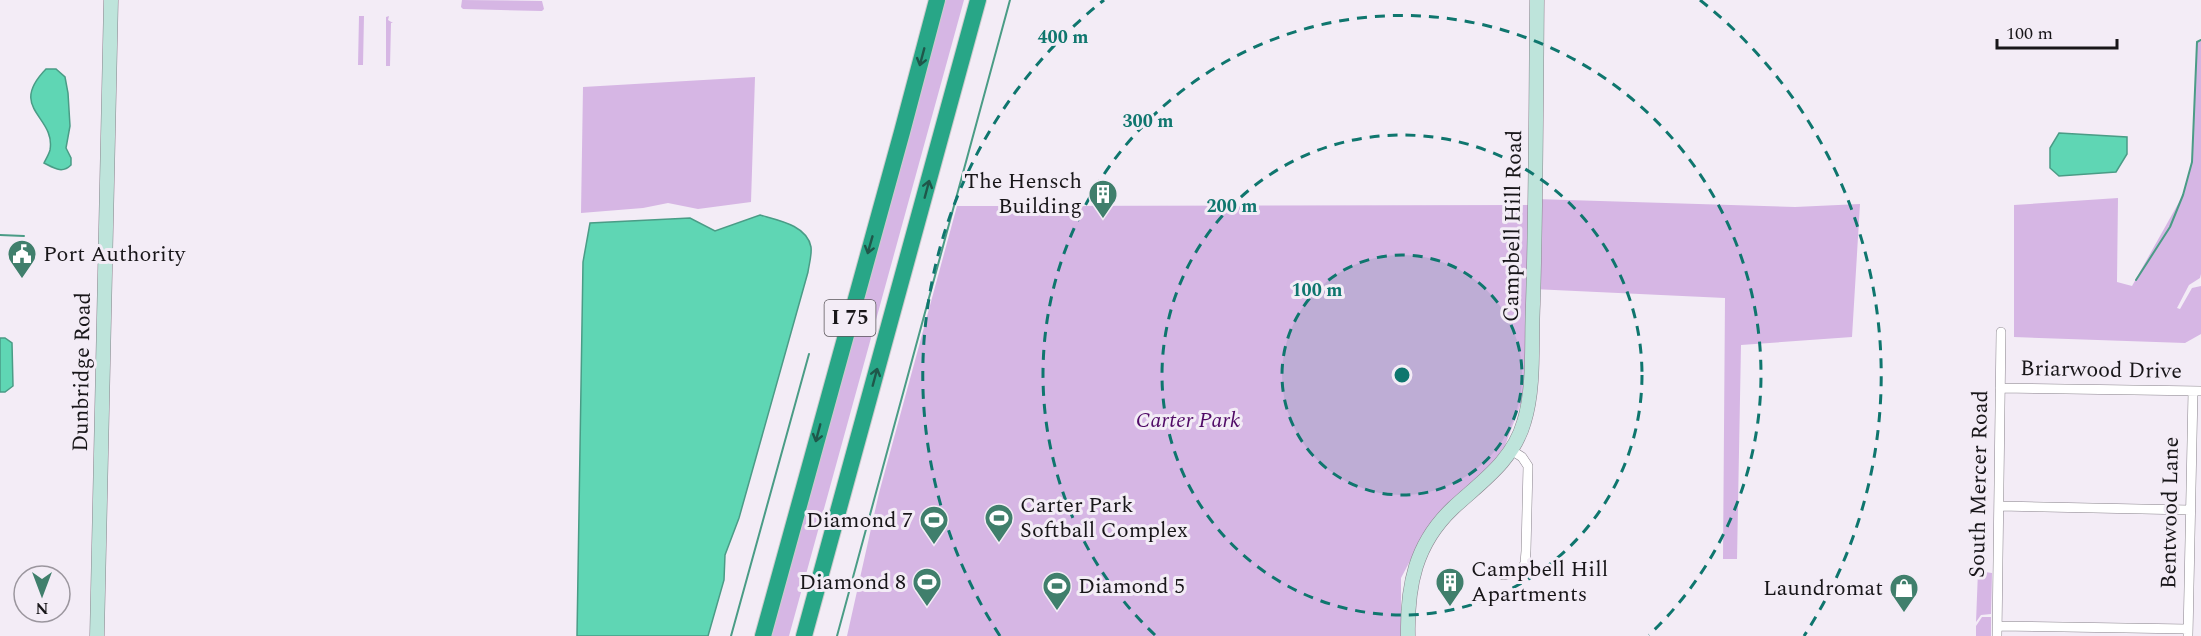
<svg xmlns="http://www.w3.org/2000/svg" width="2201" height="636" viewBox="0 0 2201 636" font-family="Spectral,serif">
<rect width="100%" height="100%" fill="#f3ecf6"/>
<!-- green -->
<path fill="#d6b6e4" d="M462,0L542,1L544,9L542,11L463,9L461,7Z
M945,0H964L789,636H770Z
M359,16H364L363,65H358Z
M389,16L388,20L393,23H391L390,66H386V17Z
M2201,41V274L2200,278L2189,285L2177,308L2180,309L2192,288L2201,286V334L2185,343L2014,337V205L2118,198L2117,282L2132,286L2183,195L2192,162L2197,42Z
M755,77L751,202L698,209L668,203L643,208L581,213L583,87Z
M1535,199L1795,207L1860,204L1852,337L1741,345L1737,559H1723L1725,298L1533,289Z
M1529,205L1525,393L1501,456L1422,538L1401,578V636H847L879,493L957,206Z
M1978,571L1992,573L1991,614L1981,615L1976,622Z
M1982,617H1991V636H1976V626Z"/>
<!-- water -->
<path fill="#5fd6b4" stroke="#4a9c86" stroke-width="1.5" d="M46,69H56L65,77L68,93L70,126L66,148L71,158V165C62,174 54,168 44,163C46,159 49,154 50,150C56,116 7,109 46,69Z
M2059,133L2127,137V154L2116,172L2059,176L2050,168V148Z
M760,215C777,220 807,225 811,247C812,255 809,264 808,272L739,518L725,555L724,580L708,636H577L583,262L590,223L690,218L715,231Z
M0,338H5L12,343L13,386L5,392H0Z"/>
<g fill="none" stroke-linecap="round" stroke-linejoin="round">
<!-- stream -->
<path stroke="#4a9c86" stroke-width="2" d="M0,235L24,236
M2136,280L2170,227L2183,195L2192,162L2197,42L2201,40
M731,636L809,354
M837,636L1010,0"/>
<!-- street casing -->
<g stroke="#89838c" stroke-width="10">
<path id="street" d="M2000,388L2201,391
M2000,506L2190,510
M1503,575L1521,571L1525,563L1526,551L1528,466L1522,457L1511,450
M1997,626L2188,629
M1997,636L2001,332
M2188,636L2193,391"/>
</g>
<!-- secondary casing -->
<g stroke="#89838c" stroke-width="15">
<path id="secondary" d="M97,636L111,0
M1408,636C1407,586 1415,544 1453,508C1481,482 1513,461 1524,422C1535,387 1531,341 1533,304C1536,203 1536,101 1537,0"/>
</g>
<!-- highway casing -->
<g stroke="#ccc" stroke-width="18">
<path id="highway" d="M763,636L902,132L937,0
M804,636L978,0"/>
</g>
<!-- street -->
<use href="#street" stroke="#fff" stroke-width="9"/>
<!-- secondary -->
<use href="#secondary" stroke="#bee4db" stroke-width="14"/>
<!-- highway -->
<use href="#highway" stroke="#28a687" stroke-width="16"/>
</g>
<!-- one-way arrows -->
<defs><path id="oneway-shaft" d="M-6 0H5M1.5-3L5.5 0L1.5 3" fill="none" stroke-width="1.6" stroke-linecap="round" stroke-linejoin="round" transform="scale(1.5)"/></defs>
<g stroke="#1f574a">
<use href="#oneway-shaft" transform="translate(922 57) rotate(105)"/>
<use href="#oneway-shaft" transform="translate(927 189) rotate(-75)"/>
<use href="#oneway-shaft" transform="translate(870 245) rotate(106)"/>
<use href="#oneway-shaft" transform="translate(875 377) rotate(-75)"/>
<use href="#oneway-shaft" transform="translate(818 433) rotate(105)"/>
</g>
<!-- distance rings -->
<circle cx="1402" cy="375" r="120" fill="#0f766e" fill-opacity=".12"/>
<g fill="none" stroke="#0f766e" stroke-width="3" stroke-dasharray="10 8">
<circle cx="1402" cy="375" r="120"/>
<circle cx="1402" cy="375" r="240"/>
<path d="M1155 635A359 359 0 1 1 1649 635"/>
<path d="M1000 636A479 479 0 0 1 1104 0M1700 0A479 479 0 0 1 1804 636"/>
</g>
<!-- icons -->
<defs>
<g id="building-pin" transform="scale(1.5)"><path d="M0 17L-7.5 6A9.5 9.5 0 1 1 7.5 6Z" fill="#407f6c" stroke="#f3ecf6"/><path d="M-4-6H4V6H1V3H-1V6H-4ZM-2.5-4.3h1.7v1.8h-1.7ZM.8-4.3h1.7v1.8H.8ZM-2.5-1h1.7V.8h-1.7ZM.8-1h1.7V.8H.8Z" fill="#fff"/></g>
<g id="civic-pin" transform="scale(1.5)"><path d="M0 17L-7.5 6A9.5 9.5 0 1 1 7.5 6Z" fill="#407f6c" stroke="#f3ecf6"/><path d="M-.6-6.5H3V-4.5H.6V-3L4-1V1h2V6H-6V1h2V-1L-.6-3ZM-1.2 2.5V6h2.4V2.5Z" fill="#fff"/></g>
<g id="stadium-pin" transform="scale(1.5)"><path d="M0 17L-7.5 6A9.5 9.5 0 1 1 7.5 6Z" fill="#407f6c" stroke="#f3ecf6"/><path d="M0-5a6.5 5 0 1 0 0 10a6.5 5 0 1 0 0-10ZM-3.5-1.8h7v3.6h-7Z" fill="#fff"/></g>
<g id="shop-pin" transform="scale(1.5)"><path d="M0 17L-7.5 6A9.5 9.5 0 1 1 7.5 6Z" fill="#407f6c" stroke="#f3ecf6"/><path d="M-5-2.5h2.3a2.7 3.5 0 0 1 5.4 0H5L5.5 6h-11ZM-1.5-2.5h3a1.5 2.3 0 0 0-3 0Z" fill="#fff"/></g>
</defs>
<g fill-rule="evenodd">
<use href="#building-pin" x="1103" y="194"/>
<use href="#civic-pin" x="22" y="254"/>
<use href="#stadium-pin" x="999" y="518"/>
<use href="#stadium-pin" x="934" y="520"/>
<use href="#stadium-pin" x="927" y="582"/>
<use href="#building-pin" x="1450" y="582"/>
<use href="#stadium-pin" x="1057" y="586"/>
<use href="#shop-pin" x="1904" y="588"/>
</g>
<g text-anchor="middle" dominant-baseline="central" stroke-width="6" stroke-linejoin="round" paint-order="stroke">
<!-- shield labels -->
<rect fill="#f3ecf6" stroke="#5a565b" stroke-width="1.5" x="824.5" y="300" width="51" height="36" rx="4.5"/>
<g font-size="21" font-weight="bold" fill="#181619">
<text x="850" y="318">I 75</text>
</g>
<!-- poi labels -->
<g font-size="22" fill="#181619" stroke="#f3ecf6" text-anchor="end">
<text x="1082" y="181">The Hensch<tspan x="1082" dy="25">Building</tspan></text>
<text x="43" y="254" text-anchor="start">Port Authority</text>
<text x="1020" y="505" text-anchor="start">Carter Park<tspan x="1020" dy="25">Softball Complex</tspan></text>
<text x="913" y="520">Diamond 7</text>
<text x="1471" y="569" text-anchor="start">Campbell Hill<tspan x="1471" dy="25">Apartments</tspan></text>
<text x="906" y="582">Diamond 8</text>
<text x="1078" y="586" text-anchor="start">Diamond 5</text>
<text x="1883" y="588">Laundromat</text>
</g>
<!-- street labels -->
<g font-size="22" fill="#181619" stroke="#f3ecf6">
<text transform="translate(1513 226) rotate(-89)">Campbell Hill Road</text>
<text transform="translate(2101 370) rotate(1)">Briarwood Drive</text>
<text transform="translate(82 372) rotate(-89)">Dunbridge Road</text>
<text transform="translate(1979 484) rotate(-89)">South Mercer Road</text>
<text transform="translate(2170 513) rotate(-89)">Bentwood Lane</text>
</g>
<!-- park labels -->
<g font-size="22" font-style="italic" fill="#500a66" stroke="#f3ecf6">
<text x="1188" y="420">Carter Park</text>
</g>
</g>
<circle cx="1402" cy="375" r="9" fill="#0f766e" stroke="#f3ecf6" stroke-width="3"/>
<g font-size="18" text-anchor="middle" font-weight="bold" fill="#0f766e" stroke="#f3ecf6" stroke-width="6" stroke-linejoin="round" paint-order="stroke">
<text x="1063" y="43">400 m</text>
<text x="1148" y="127">300 m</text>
<text x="1232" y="212">200 m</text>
<text x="1317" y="296">100 m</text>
</g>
<!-- north arrow -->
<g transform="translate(42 594) rotate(180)"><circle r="28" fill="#f3ecf6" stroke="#9b969e" stroke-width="1.5"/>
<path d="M0-4.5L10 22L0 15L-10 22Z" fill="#407f6c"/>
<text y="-9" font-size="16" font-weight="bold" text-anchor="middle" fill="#181619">N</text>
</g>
<!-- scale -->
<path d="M1997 39v9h120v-9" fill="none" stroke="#181619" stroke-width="3"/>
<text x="2006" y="39" font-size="18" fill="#181619" stroke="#f3ecf6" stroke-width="4.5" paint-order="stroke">100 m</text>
</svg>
